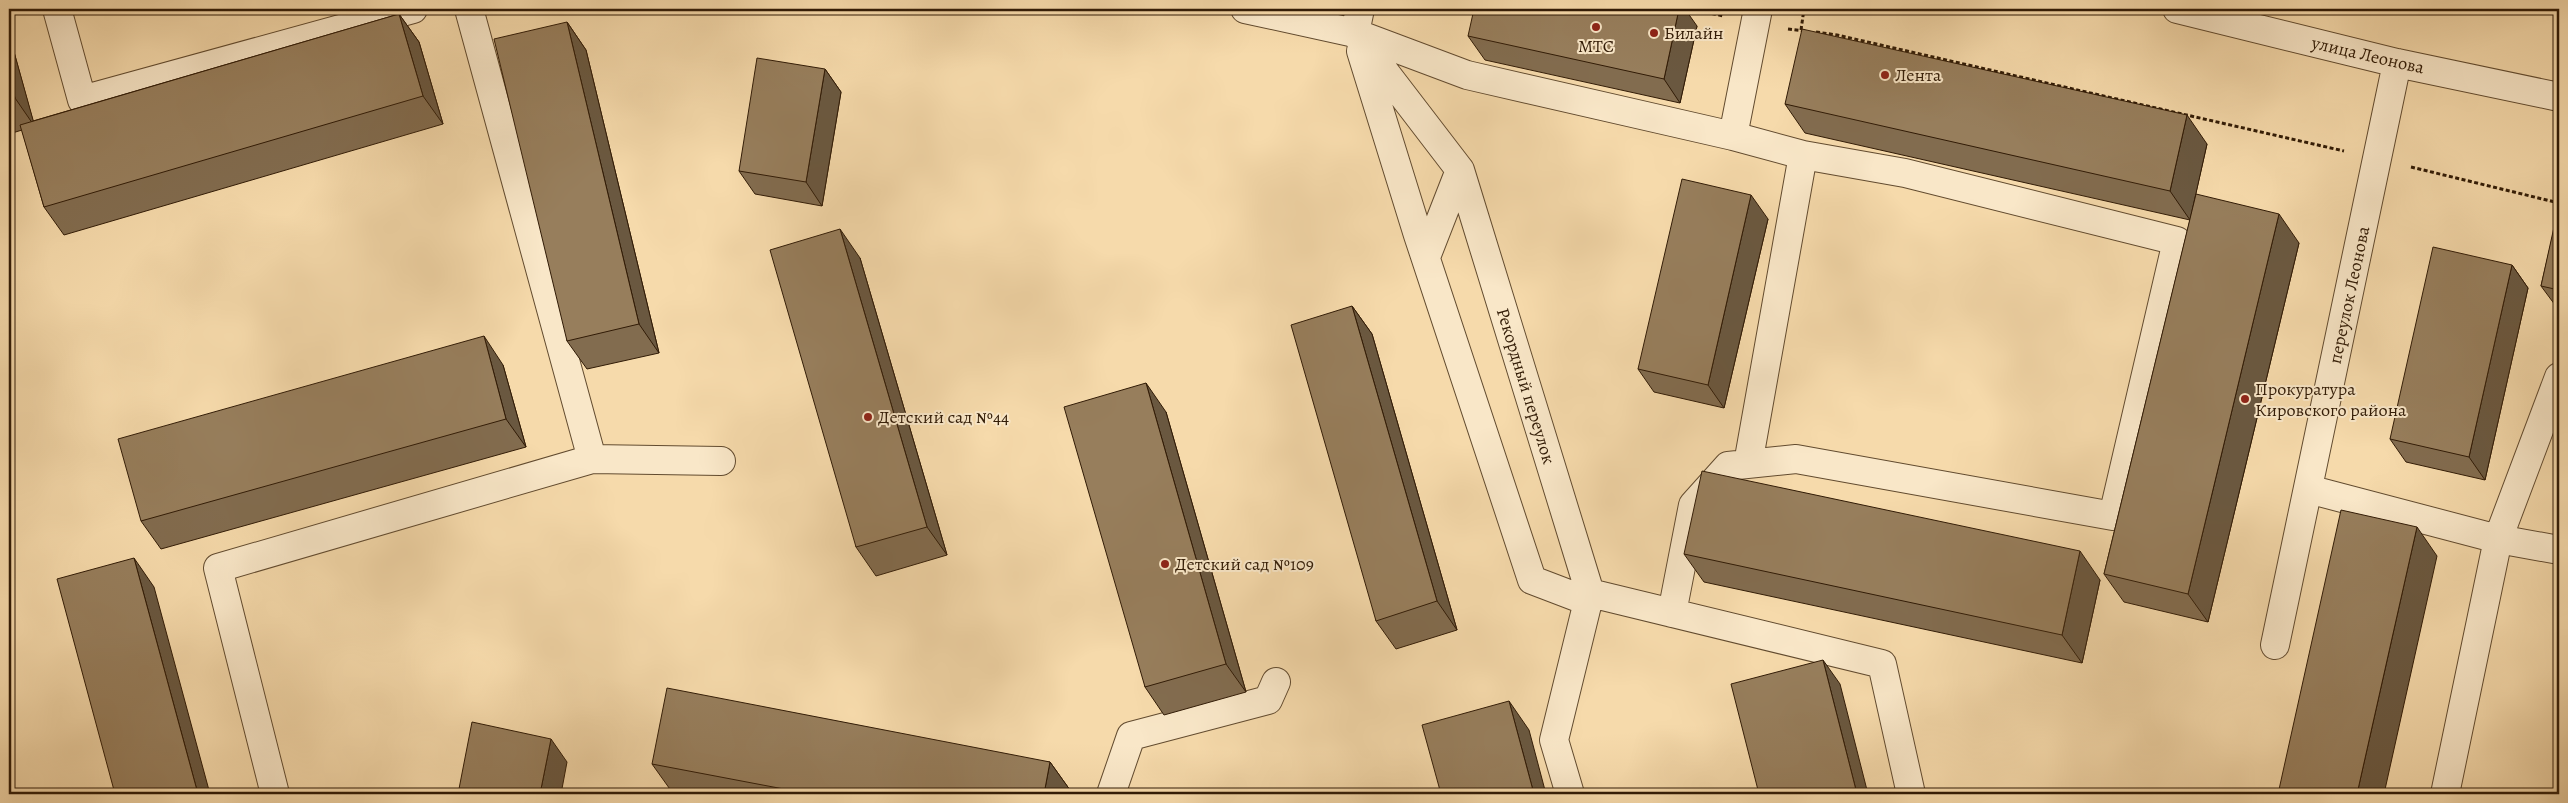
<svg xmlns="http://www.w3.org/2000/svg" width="2568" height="803" viewBox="0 0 2568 803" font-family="Alegreya,serif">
<rect width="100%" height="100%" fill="#f6daab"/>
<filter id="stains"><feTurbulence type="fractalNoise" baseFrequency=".004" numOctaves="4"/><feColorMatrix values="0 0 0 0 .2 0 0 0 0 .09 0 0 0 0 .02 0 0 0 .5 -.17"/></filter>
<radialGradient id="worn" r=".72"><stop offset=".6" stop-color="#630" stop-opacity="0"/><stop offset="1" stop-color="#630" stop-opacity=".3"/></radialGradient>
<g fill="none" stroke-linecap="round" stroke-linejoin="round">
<!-- minor casing -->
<g stroke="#624b2f" stroke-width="30">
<path id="minor" d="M57,9L82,100L413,9
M1245,9L1355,33L1467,75L1733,136L1758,9
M1360,9L1355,33L1460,170L1590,593L1554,740L1570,794
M2177,9L2397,63L2559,97
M1361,51L1418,235L1532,580L1587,601
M1426,257L1460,170
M2559,377L2498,539L2559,550
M592,459L721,461
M1748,464L1803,155
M2308,489L2498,539L2445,794
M1590,593L1882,664L1911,794
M1672,613L1693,505L1728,466L1796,459L2113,516L2177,241L1905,173L1803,155L1733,136
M2275,645L2397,63
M275,794L218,568L592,459L469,9
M1111,794L1131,736L1268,700L1276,682"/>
</g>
<!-- path -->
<path stroke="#311b06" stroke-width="3" stroke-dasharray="4 2.5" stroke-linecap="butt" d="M1693,9L1723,16
M1788,29L1805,31
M1801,30L1804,9
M1816,32L1837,35L2344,151
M2411,167L2559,203"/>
<!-- minor -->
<use href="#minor" stroke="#f9e7c8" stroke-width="28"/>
</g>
<!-- wall -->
<path fill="#826c4f" stroke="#311b06" d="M399,14L419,42L443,124L64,235L44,207L22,130L9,134V34L33,121Z
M567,22L586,50L659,353L587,369L567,341Z
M1697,26L1680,103L1485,60L1468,36Z
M825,69L841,92L822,206L755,194L739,171Z
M1785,104L2207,144L2195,197L2299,243L2208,622L2124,602L2104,574L2190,220L1805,133Z
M2559,209V310L2558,309L2541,286Z
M1768,219L1724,408L1654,392L1638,369Z
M860,258L947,555L876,576L856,547Z
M2512,265L2528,288L2485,480L2406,462L2390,439Z
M1352,306L1372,334L1457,630L1396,649L1376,621Z
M503,365L526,447L161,549L141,521Z
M1166,412L1246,692L1164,715L1145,687Z
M1684,554L2100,580L2082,663L1704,582Z
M1050,762L1070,790L1069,794H684L672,792L652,764Z"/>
<!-- shaded-wall -->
<path fill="#6a5840" stroke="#311b06" d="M1679,9H1685L1697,26L1680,103L1664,79Z
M399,14L419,42L443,124L423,96Z
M567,22L586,50L659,353L639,324Z
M9,34L35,127L15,98L9,76Z
M825,69L841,92L822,206L806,182Z
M2187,115L2207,144L2190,220L2170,191Z
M1751,195L1768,219L1724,408L1708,385Z
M2279,214L2299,243L2208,622L2188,594Z
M840,229L860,258L947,555L927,527Z
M2512,265L2528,288L2485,480L2469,457Z
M1352,306L1372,334L1457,630L1437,601Z
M484,336L503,365L526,447L506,419Z
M1146,383L1166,412L1246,692L1226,664Z
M2417,527L2437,556L2384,794H2357Z
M2080,551L2100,580L2082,663L2062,635Z
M134,558L154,587L210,794H198Z
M1823,660L1840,684L1868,794H1857Z
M1509,701L1529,730L1546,794H1534Z
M551,739L567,762L561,794H540Z
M1050,762L1070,790L1069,794H1044Z"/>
<!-- building -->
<path fill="#977e5c" stroke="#311b06" d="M1474,9H1679L1664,79L1468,36Z
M399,14L423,96L44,207L20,125Z
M567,22L639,324L567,341L494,39Z
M1802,29L2187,115L2170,191L1785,104Z
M757,58L825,69L806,182L739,171Z
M9,76L15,98L9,100Z
M1682,179L1751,195L1708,385L1638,369Z
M2196,194L2279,214L2188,594L2104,574Z
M2558,209H2559V290L2541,286Z
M840,229L927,527L856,547L770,250Z
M2433,247L2512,265L2469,457L2390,439Z
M1352,306L1437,601L1376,621L1291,325Z
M484,336L506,419L141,521L118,439Z
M1146,383L1226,664L1145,687L1064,407Z
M1702,471L2080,551L2062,635L1684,554Z
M2341,510L2417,527L2357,794H2278Z
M134,558L198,794H115L57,579Z
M1823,660L1857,794H1759L1731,684Z
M667,688L1050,762L1044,794H810L652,764Z
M1509,701L1534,794H1441L1422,725Z
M472,722L551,739L540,794H458Z"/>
<!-- markers -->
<g fill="#8f2418" stroke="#f9e7c8" stroke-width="2">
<circle cx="1596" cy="27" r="5"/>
<circle cx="1654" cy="33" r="5"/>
<circle cx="1885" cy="75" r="5"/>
<circle cx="2245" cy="399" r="5"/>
<circle cx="868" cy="417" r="5"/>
<circle cx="1165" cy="564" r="5"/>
</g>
<g text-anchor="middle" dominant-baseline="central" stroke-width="4" stroke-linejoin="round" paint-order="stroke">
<!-- poi labels -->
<g font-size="18" fill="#311b06" stroke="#f9e7c8" text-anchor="start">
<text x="1664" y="33">Билайн</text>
<text x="1596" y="46" text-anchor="middle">МТС</text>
<text x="1895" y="75">Лента</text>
<text x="2255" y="389">Прокуратура<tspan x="2255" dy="21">Кировского района</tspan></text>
<text x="878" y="417">Детский сад №44</text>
<text x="1175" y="564">Детский сад №109</text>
</g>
<!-- street labels -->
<g font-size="18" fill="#311b06" stroke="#f9e7c8">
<text transform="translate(2368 55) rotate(13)">улица Леонова</text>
<text transform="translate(2349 295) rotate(-78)">переулок Леонова</text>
<text transform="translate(1526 386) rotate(73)">Рекордный переулок</text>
</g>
</g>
<!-- margin -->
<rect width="2568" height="803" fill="none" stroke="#f6daab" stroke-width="30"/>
<rect x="10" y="10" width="2548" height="783" fill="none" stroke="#311b06" stroke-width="2.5"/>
<rect x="15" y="15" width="2538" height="773" fill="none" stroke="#311b06"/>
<rect width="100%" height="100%" filter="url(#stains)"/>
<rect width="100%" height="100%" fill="url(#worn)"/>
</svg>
